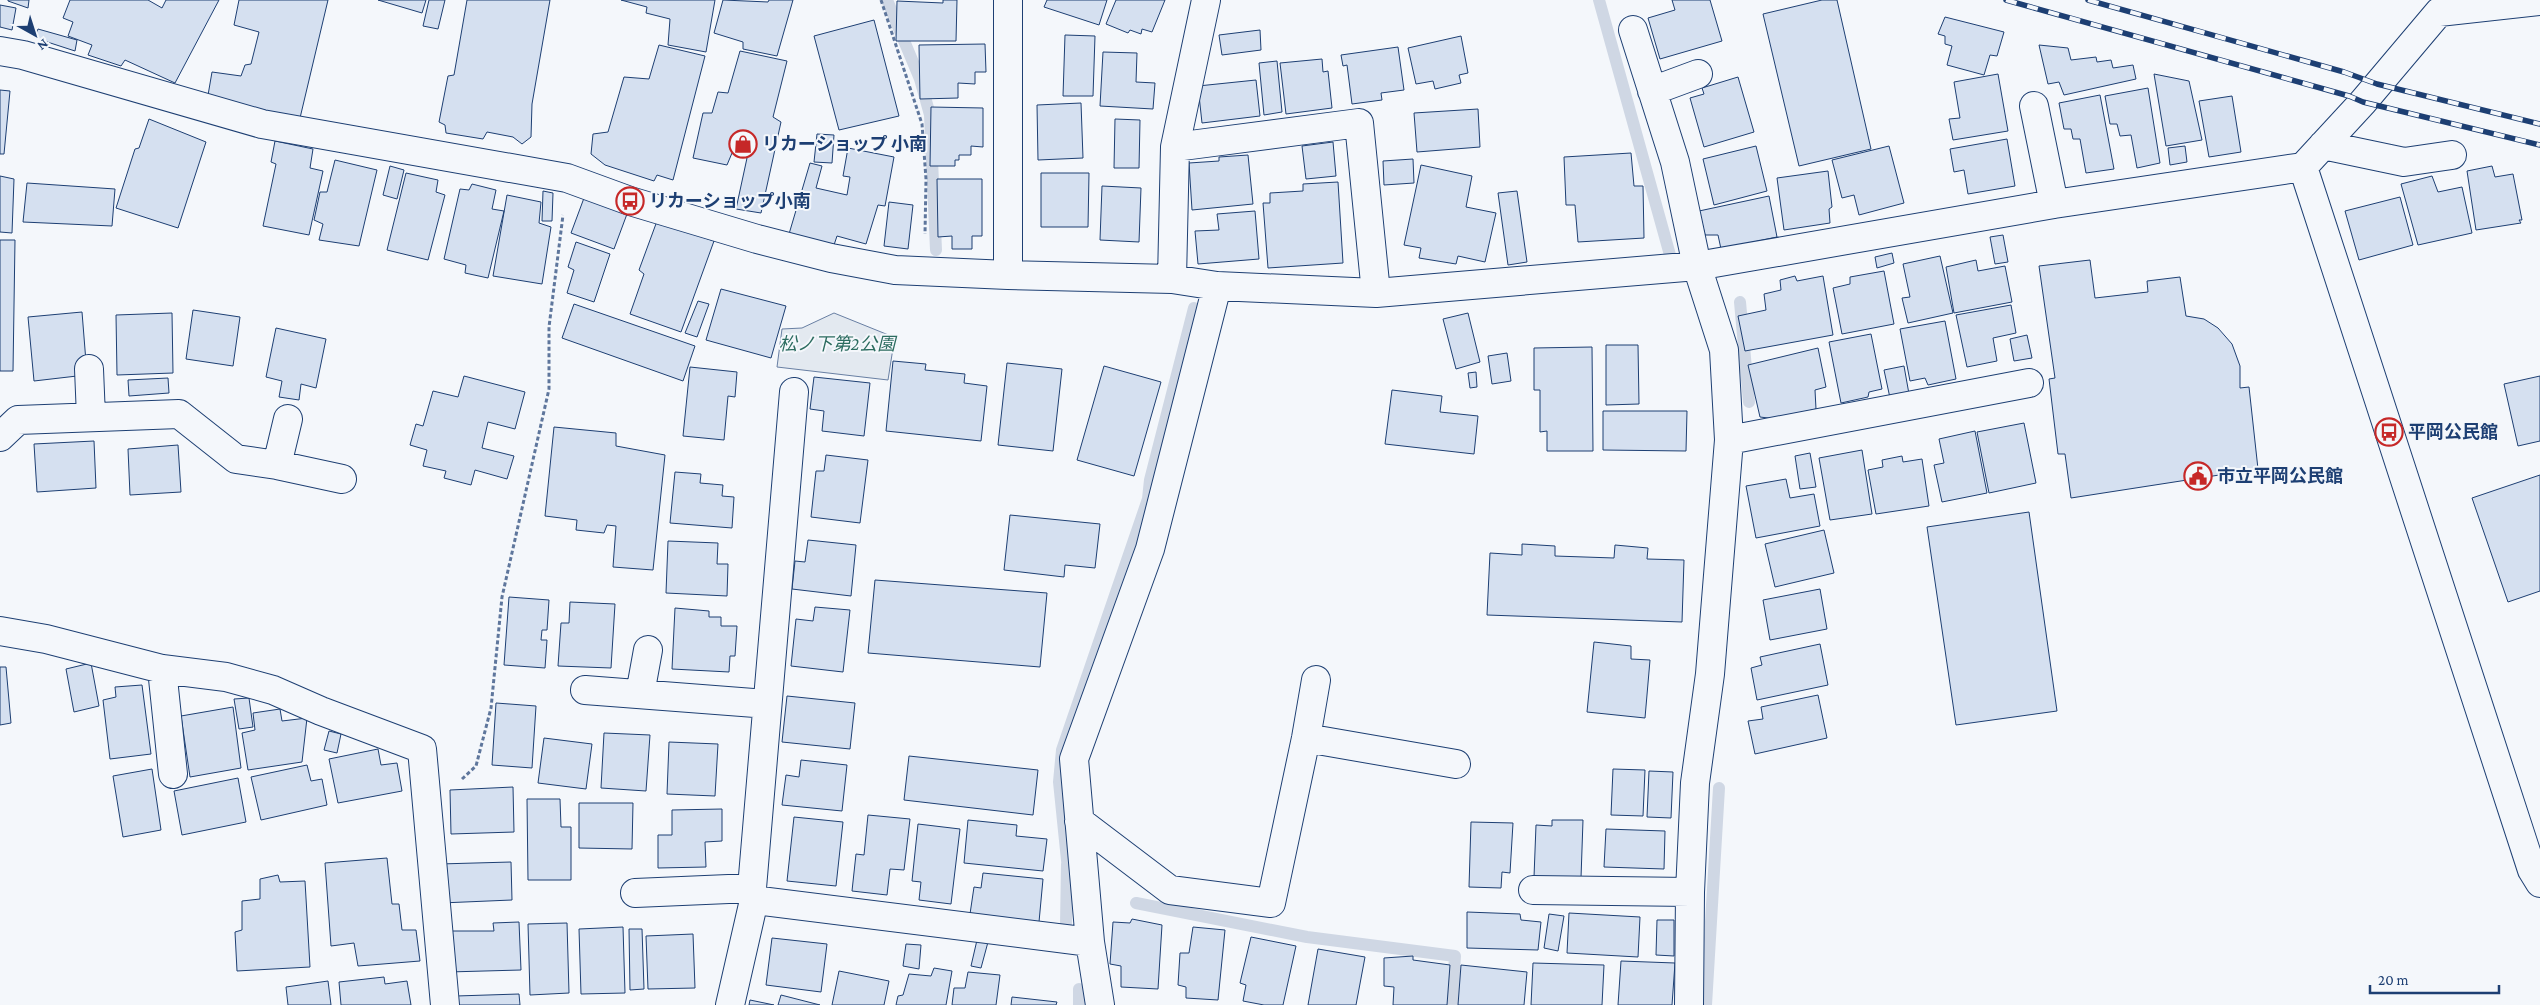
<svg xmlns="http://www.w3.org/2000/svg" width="2540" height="1005" viewBox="0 0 2540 1005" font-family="'Crimson Pro','Noto Sans JP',serif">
<rect width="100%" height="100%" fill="#f4f7fb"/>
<!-- green -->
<path fill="#e3e9f0" stroke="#687fa3" d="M834,313L891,336L893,348L888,380L777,367L782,329L802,328Z"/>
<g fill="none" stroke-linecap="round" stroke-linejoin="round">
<!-- stream -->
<path stroke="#cfd7e4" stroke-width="12" d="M887,0L920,79L930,115L936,250
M1599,0L1670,255
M1740,302L1749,402
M1068,870L1059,782L1062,750L1148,499L1150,480L1194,308
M1136,903L1307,937L1455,956L1452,1005
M1066,925L1067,864
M1079,1005V989
M1706,1005L1719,788"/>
</g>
<!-- building -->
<path fill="#d5e0f0" stroke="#1d3f73" d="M8,0H29L28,8L8,1Z
M70,0H148L162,8L166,0H219L175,83L125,60L121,66L88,55L92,45L68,36L73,22L63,18Z
M239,0H328L300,118L207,101L212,72L241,76L245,65L251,64L259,32L234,25Z
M378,0H426L422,13Z
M429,0H445L438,29L423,26Z
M467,0H550L532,104L531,137L522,144L513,137L487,132L483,139L446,133L445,125L439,122L448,76L454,75Z
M621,0H715L706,52L668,45L670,19L646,13L647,7Z
M723,0L768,2L769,0H793L777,56L743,49V42L714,33Z
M943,0H957L956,41H896L897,1L943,3Z
M1047,0H1107L1099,25L1044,7Z
M1116,0H1165L1152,32L1142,29L1141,34L1130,30L1128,33L1106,24Z
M1672,0H1710L1722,41L1660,59L1648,18L1675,10Z
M1822,0H1837L1871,149L1799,166L1763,14Z
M0,5L16,8L12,30L0,27Z
M1945,17L2004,32L1997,56L1990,55L1984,75L1947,65L1952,46L1945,44V36L1938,34Z
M874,20L899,116L839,130L814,36Z
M38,29L77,40L75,51L35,38Z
M1260,30L1261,50L1222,55L1219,35Z
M1065,35L1095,36L1093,96H1063Z
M1461,36L1468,73L1459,75L1461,83L1435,89L1433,81L1416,84L1408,48Z
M985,44L986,72H975V84L958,83V98L920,99L919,45Z
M659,45L705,56L673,180L657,175L654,181L605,165L591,154L593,134L608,132L624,77L649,79Z
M2039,45L2068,48L2071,60L2096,57L2097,62L2111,60L2113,68L2133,65L2136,79L2064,95L2059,82L2048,84Z
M1398,47L1404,90L1381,93L1382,100L1352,104L1347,65L1343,66L1341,55Z
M740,51L787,61L773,117L781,122L761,213L736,209L747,158L732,153L727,165L693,158L703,113H712L718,92L728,93Z
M1103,52L1137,53L1136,82L1155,83L1153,109L1100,106Z
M1322,59L1323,72L1328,71L1332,108L1286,114L1280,63Z
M1277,61L1282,112L1264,115L1259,63Z
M1998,74L2008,131L1953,140L1949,119L1960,118L1954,82Z
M2154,74L2189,81L2202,140L2166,146Z
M1738,77L1754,132L1704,147L1690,98L1704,94L1702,88Z
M1256,80L1260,116L1202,123L1198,86Z
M2148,88L2160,163L2137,168L2131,135L2120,136L2117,124H2110L2105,96Z
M0,90L10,91L4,154H0Z
M2100,95L2114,169L2086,173L2080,139H2073L2071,129H2064L2059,103Z
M2232,96L2241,152L2209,157L2199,101Z
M1081,103L1083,158L1038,160L1037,105Z
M931,107L983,108V147L971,146V155H959V160H955V166H930Z
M1478,109L1480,147L1417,152L1414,113Z
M149,119L206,142L178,228L116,208L135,149L139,148Z
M1115,119L1140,120L1139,168H1114Z
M817,134L834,135L832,163L814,162Z
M2007,139L2015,186L1968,194L1964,170L1954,172L1950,149Z
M275,141L313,149L310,168L323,171L309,235L263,226L276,164L271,162Z
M1333,142L1336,176L1306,179L1302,146Z
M1756,146L1767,191L1714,205L1703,159Z
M1889,146L1904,203L1859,215L1854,195L1842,198L1832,160Z
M2185,146L2187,162L2170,165L2168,148Z
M848,148L894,157L885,206L878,205L866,244L837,236L834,245L789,234L810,163L822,166L816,188L847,195L850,177L843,176Z
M1631,153L1634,186H1643L1644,238L1578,242L1575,205H1566L1564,157Z
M1248,155L1253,204L1192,210L1189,163L1219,161V157Z
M1413,159L1414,183L1384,185L1383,161Z
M335,160L377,170L359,246L319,240L323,224L314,220L320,192H327Z
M1421,165L1472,176L1466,207L1496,213L1485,262L1458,256L1456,264L1419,258L1421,248L1404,245Z
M390,166L404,170L397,199L383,195Z
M2492,166L2495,177L2513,174L2522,220H2519L2521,223L2476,230L2467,171Z
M1828,171L1832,207L1829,209L1830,223L1784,230L1777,178Z
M406,173L438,180L436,192L445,195L428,260L387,250Z
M1041,173H1089L1088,227H1041Z
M0,176L14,179L12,233L0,232Z
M2432,176L2438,192L2462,187L2472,233L2418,245L2401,184Z
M937,179H982V236H972V249H952V236L938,237Z
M1338,182L1343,263L1268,268L1263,203H1270V193L1303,191V184Z
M27,183L115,189L112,226L23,222Z
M472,184L496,190L492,209L504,211L488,278L465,273L466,265L444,259L460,189L469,190Z
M1102,186L1141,188L1139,242L1100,240Z
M543,191L553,193L552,221H542Z
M1517,191L1527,262L1508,265L1498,193Z
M507,195L541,202L539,223L551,227L542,284L493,276Z
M1769,196L1777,237L1721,249L1718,235H1705L1699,211Z
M2400,197L2413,245L2359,260L2345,211Z
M584,198L627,214L614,249L571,233Z
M889,202L913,205L908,249L884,246Z
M1255,211L1259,259L1198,264L1195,231L1219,230L1217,214Z
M657,221L714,241L681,332L630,314L644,274L639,270Z
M2003,235L2008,262L1995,264L1990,237Z
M0,240H15L13,371H0Z
M576,242L610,254L594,302L567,293L574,270L568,267Z
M1892,253L1894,263L1877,268L1875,257Z
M1940,256L1953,313L1908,323L1902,298L1910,297L1903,264Z
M1976,260L1978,271L2005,266L2012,302L1954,313L1946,267Z
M2090,260L2095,298L2148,292L2147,281L2180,277L2186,316L2204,319L2218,328L2232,344L2240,366V388L2249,387L2258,469L2071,498L2065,454H2058L2049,379L2055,378L2039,266Z
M1884,271L1894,324L1842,334L1833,288L1850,284V277Z
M1795,276L1797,281L1823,276L1833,335L1745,351L1738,316L1766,310L1764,294L1781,290L1780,280Z
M721,289L786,306L771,358L706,340Z
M698,301L709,304L697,337L685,333Z
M574,304L695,346L683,381L562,338Z
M2011,305L2016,333L1993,338L1997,361L1967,367L1956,315Z
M193,310L240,317L233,366L186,359Z
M82,312L86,362L76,363L77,376L34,381L28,317Z
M172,313L173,373L117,375L116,315Z
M1468,313L1480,362L1456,369L1443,319Z
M1945,321L1956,379L1928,385L1925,378L1910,381L1900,329Z
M276,328L326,339L316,388L301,384L299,400L279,397L282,381L266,377Z
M1871,334L1882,389L1869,392L1868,397L1841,403L1829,342Z
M2027,335L2032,358L2014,361L2010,339Z
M1606,345H1638L1639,404L1606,405Z
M1592,347L1593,451H1547V431L1540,432V390H1534V348Z
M1818,348L1826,387L1815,390L1816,409L1776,419L1760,417L1748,365Z
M1507,353L1511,381L1492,384L1488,356Z
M893,361L926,364L925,370L965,374L964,383L987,386L981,441L886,431Z
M1007,363L1062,369L1053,451L998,445Z
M1104,366L1161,382L1134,476L1077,460Z
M1904,366L1909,394L1890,398L1884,370Z
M690,367L737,372L735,397L728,396L724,440L683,436Z
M1476,372L1477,387L1470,388L1468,373Z
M464,376L525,392L515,429L488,422L482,448L514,456L507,479L475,470L471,485L444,478L446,471L423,466L427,450L410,445L416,424L423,426L433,391L458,397Z
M2540,376V441L2518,446L2504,384Z
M814,377L870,383L864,436L822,431L824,411L810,409Z
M168,378L169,393L129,396L128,380Z
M1392,390L1442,396L1440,412L1478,416L1474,454L1385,444Z
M1603,411H1687L1686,451L1603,450Z
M2024,423L2036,483L1989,493L1977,432Z
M554,427L616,433V446L665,455L653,570L613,567L616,526L607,525L604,533L576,530L577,520L545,516Z
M1975,431L1987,493L1942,502L1934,465L1944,463L1939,439Z
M94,441L96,488L37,492L34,444Z
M178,445L181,492L130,495L128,449Z
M1862,450L1872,514L1830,520L1819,458Z
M1810,453L1816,487L1800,489L1795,456Z
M826,455L868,460L860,523L811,517L816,471H824Z
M1902,456L1903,462L1922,459L1929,506L1876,514L1868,470L1883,467L1882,460Z
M675,472L701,474L700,483L723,485L722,496L734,497L732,528L670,523Z
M2540,475V591L2508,602L2472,498Z
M1786,479L1790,498L1814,494L1820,526L1756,538L1746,486Z
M2029,512L2057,711L1956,725L1927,527Z
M1010,515L1100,524L1095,568L1065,565L1064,577L1004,570Z
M1824,530L1834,573L1775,587L1765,544Z
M808,540L856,545L851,596L792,589L795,561L805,562Z
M668,541L718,543L717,564H728L727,596L666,593Z
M1522,544L1555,546V556L1614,558L1615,545L1648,548L1647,559L1684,560L1682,622L1487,615L1490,553L1522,555Z
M875,580L1047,593L1040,667L868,653Z
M1820,589L1827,629L1770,640L1763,600Z
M509,597L549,600L547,630H542L541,640H547L545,668L504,665Z
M570,602L615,604L611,668L558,666L561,623H569Z
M815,607L850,610L843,672L791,666L796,619L813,621Z
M675,608L709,611V617H721V626H737L735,656H730L729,672L672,669Z
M1594,642L1631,646V659L1650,660L1645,718L1587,712Z
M1820,644L1828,685L1757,700L1751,668L1762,665L1760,657Z
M91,663L99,706L74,712L66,669Z
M0,667H6L11,723L0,725Z
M142,685L151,754L110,759L103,700L116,697L115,687Z
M1818,695L1827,738L1755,754L1748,721L1763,719L1761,707Z
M787,696L855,703L850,749L782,742Z
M249,698L253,727L239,729L234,699Z
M496,703L536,706L532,768L492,765Z
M233,707L241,768L190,777L181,716Z
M280,709L282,721L307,718L302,762L248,770L242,733L255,730L253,713Z
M329,731L341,734L337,753L324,750Z
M604,733L650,735L646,791L601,788Z
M544,738L592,744L586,789L538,783Z
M669,742L718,744L715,796L667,794Z
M378,749L381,765L397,763L402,791L338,803L329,759Z
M909,756L1038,770L1033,815L904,800Z
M801,760L847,765L842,811L782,805L786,775L799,777Z
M307,765L311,781L322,779L327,805L261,820L251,777Z
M152,769L161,830L123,837L113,776Z
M1613,769L1645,770L1643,816L1611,815Z
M1649,771L1673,772L1671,818L1647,817Z
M238,778L246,822L182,835L174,791Z
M513,787L514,832L451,834L450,790Z
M527,799H560L561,827H571V880H528Z
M579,803H633L632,849L579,848Z
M722,809V841L705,842L706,867L658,868V835H672V810Z
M868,815L910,819L904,870L890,869L887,895L852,891L856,854L864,855Z
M794,817L843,822L836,886L787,881Z
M968,820L1017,825L1016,836L1047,839L1043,871L964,863Z
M1552,820H1583L1581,878L1534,877L1536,825L1552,826Z
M1471,822L1513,823L1510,873L1502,872L1501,888L1469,887Z
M918,824L960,829L951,904L919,900L921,882L912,881Z
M1606,829L1665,831L1664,869L1604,867Z
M387,858L392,904H399L402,930H416L420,961L358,966L354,943L331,946L325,863Z
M511,862L512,900L441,903L439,864Z
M983,873L1043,879L1039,922L970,914L974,887L981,888Z
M278,875L280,882L305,881L310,967L237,971L235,932L242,930V901L260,899V879Z
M1467,912L1520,914L1521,920L1541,922L1538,950L1467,948Z
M1569,913L1640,917L1638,957L1567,953Z
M1549,914L1564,916L1558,951L1544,948Z
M1132,919L1162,925L1158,989L1121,987V966L1110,964L1113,922L1130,923Z
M1657,920H1674V956L1656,955Z
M519,922L521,970L448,972L447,931H494L493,923Z
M567,923L569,993L530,995L528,924Z
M623,927L625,993L581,994L579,929Z
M1193,927L1225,930L1218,1000L1186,998V987L1178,985L1180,953H1189Z
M629,929H642L644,989L630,990Z
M693,934L695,988L648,989L646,936Z
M1251,937L1296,946L1283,1005H1264L1243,1001L1246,985L1240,983Z
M772,938L827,944L821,992L766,985Z
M977,940L988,942L981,968L971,966Z
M906,944L921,945L919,969L903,966Z
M1318,949L1365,957L1356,1005H1308Z
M1413,956V960L1450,965L1447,1005H1393L1394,987L1384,986V958Z
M1621,961L1675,963L1672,1005H1618Z
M1533,963L1604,965L1602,1005H1531Z
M1461,965L1527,972L1524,1005H1458Z
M934,968L952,971L946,1005H896L898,996L903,995L909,974L931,976Z
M839,971L889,981L884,1005H832Z
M968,972L1000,975L996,1005H952L954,988H965Z
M384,977L385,984L407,981L411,1005H341L339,982Z
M328,981L331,1005H288L286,987Z
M519,994L520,1005H456V996Z
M781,995L820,1005H778Z
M1012,997L1057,1002L1056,1005H1011Z
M750,1000L774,1005H749Z"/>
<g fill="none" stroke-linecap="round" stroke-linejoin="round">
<!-- street casing -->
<g stroke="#1d3f73" stroke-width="30">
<path id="street" d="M1633,30L1675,162L1697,266L1724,350L1729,440L1710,674L1695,783L1690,892L1689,1005
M0,51L23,55L262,124L567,178L630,201L757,239L831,258L895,270L1008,275L1172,279L1217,286L1376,293L1697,266L2054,204L2303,167L2363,102L2439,12L2540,1
M1652,91L1698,74
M2034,106L2054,204
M2323,145L2404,162L2452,155
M1175,147L1359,123L1376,293
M2303,167L2532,870L2540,883
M1008,275V0
M1172,279L1175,147L1206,0
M89,369L91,417
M0,437L18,420L179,414L236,459L277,465L342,479
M1729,440L2029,383
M277,465L288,419
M0,631L46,639L162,669L226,677L273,690L321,711L422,749L445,1005
M162,669L173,774
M585,690L767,704
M640,694L648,650
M1306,738L1456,764
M1079,821L1170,890L1271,903L1306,738L1316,680
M1533,890L1690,892
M635,893L752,888
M754,900L1090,942L1100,1005
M1090,942L1074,759L1150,549L1217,286
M730,1005L754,900L752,888L794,392"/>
</g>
<!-- path -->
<path stroke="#5e769c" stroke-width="3" stroke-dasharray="4 2.5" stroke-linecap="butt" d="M881,0L922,124L926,179L925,234
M462,779L476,766L491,708L502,597L549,389V327L563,215"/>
<!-- street -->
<use href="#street" stroke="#f4f7fb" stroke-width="28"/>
<!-- rail casing -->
<g stroke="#1d3f73" stroke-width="5.5">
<path id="rail" d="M2006,0L2349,96L2363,102L2540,145
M2088,0L2344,72L2377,84L2540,124"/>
</g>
<!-- rail -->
<use href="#rail" stroke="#f4f7fb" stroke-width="4" stroke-dasharray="11" stroke-linecap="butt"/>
</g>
<!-- icons -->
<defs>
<g id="shop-ring" transform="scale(1.4375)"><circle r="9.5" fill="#f4f7fb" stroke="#c62828" stroke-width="1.5"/><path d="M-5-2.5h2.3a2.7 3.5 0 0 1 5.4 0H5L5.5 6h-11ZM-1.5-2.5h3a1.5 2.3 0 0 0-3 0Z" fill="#c62828"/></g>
<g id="bus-ring" transform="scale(1.4375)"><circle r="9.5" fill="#f4f7fb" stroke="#c62828" stroke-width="1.5"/><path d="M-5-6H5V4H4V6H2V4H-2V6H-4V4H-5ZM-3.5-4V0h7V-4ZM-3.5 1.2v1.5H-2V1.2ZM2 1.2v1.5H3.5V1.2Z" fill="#c62828"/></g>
<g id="civic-ring" transform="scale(1.4375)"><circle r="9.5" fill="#f4f7fb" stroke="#c62828" stroke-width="1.5"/><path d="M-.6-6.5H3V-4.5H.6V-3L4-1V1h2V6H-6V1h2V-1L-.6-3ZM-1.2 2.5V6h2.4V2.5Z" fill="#c62828"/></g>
</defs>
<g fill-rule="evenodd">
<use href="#shop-ring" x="743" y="144"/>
<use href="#bus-ring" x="630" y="201"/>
<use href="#bus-ring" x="2389" y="432"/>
<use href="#civic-ring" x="2198" y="476"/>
</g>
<g text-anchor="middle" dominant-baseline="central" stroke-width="4" stroke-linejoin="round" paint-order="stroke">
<!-- poi labels -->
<g font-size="18" font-weight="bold" fill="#1d3f73" stroke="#f4f7fb" text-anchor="start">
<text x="762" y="144">リカーショップ 小南</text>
<text x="649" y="201">リカーショップ小南</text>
<text x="2408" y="432">平岡公民館</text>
<text x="2217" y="476">市立平岡公民館</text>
</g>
<!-- park labels -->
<g font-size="18" font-style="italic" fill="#2c6c60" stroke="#f4f7fb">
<text x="837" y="344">松ノ下第2公園</text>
</g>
</g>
<!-- north arrow -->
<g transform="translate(35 35) rotate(141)" stroke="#f4f7fb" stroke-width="4" paint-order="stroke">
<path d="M0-4L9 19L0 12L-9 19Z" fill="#1d3f73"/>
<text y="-8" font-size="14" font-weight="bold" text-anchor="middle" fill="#1d3f73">N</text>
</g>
<!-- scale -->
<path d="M2370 985v8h129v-8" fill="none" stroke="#1d3f73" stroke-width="2.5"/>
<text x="2378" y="985" font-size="15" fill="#1d3f73" stroke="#f4f7fb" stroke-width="4" paint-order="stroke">20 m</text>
</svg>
